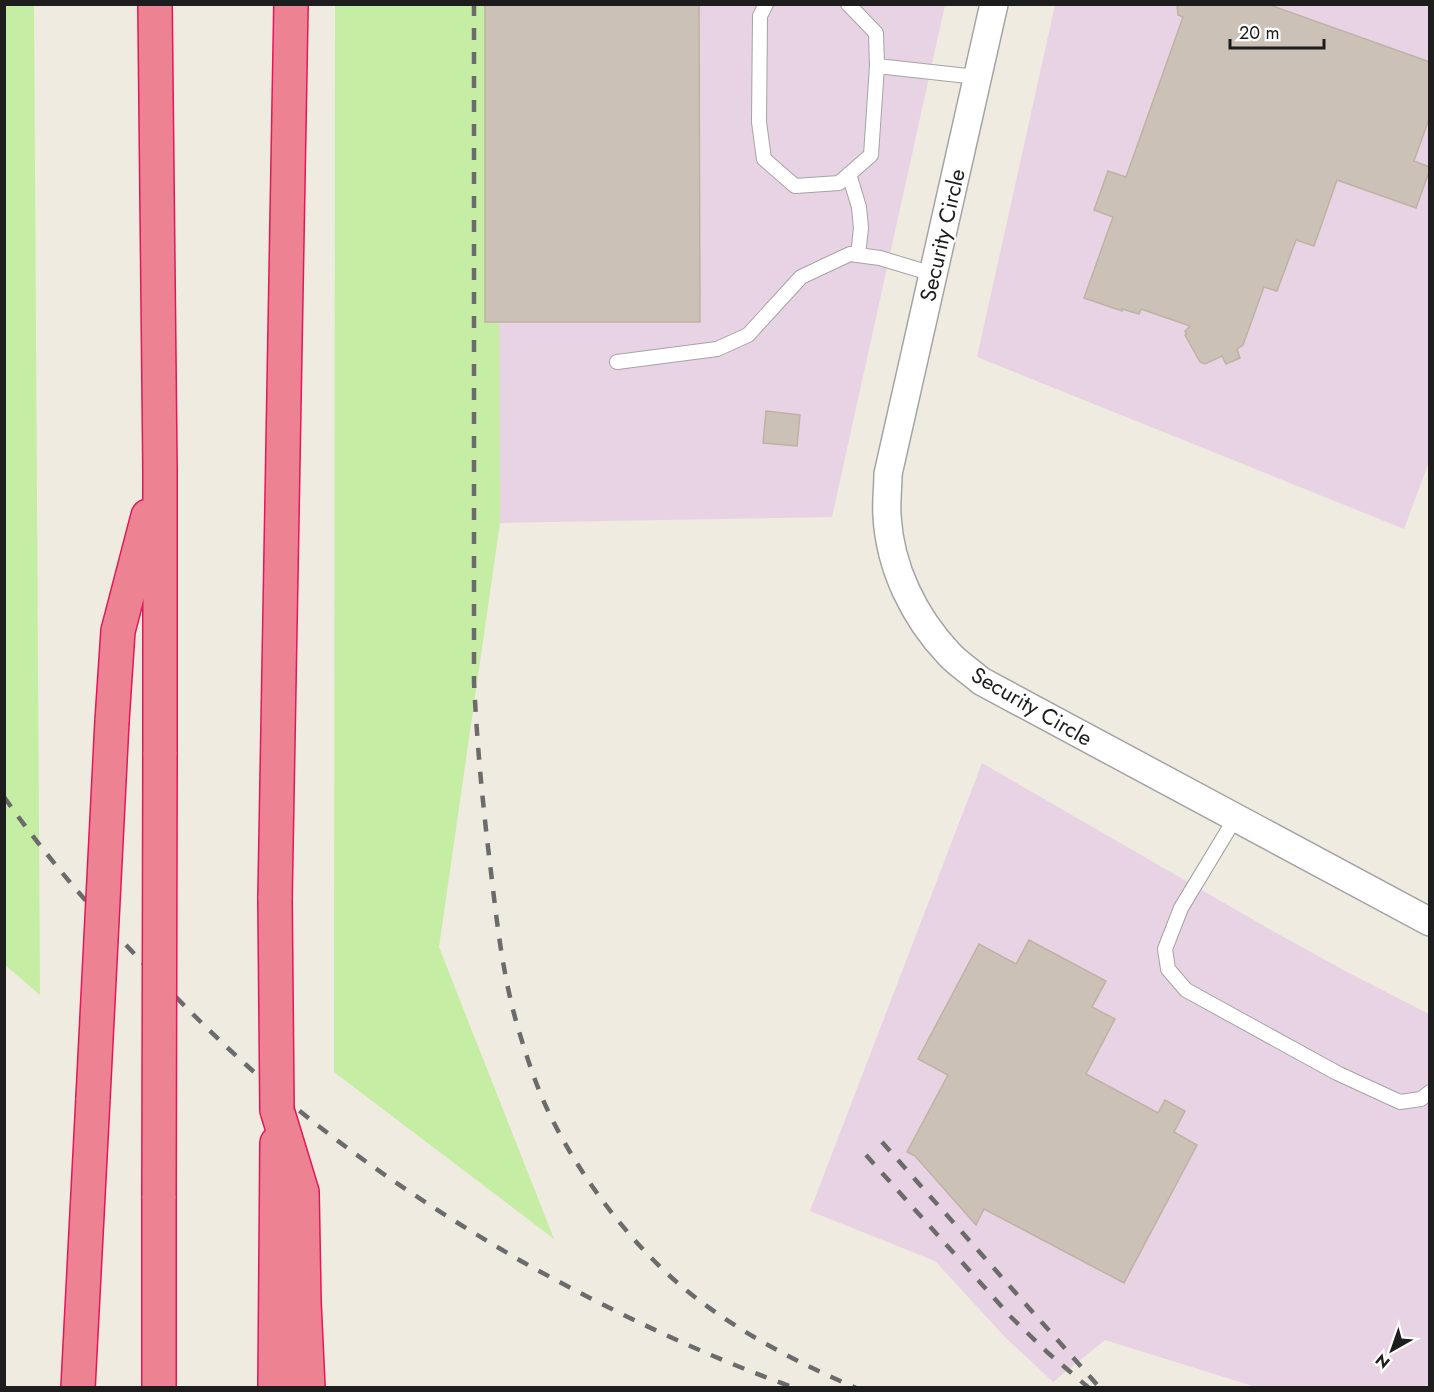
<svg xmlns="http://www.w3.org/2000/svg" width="1434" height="1392" viewBox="0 0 1434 1392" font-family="Jost,sans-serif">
<rect width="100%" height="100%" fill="#efebe1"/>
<!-- industrial -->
<path fill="#e8d3e4" d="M494,5H945L832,517L500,523Z
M1055,5H1429V462L1404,529L977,357Z
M982,763L1271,930L1347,972L1429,1014V1387H1256L1105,1340L1053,1382L1005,1337L935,1261L810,1211Z"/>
<!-- grass -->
<path fill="#c5eda3" d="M34,4V5L40,995L4,964V5Z
M335,5H498L500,523L439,947L554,1239L334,1072Z"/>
<!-- building -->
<path fill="#cbc1b7" stroke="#c1b1a3" stroke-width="1.5" d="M485,4H699L700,322H485Z
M1177,4H1267L1430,62V116L1414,161L1430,167V169L1416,208L1337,180L1314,246L1296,240L1277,291L1264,287L1243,345L1237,349L1240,358L1226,364L1222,356L1205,364L1200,362L1185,335L1187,334L1185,331L1190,326L1141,309L1139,314L1122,309V311L1084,298L1113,217L1094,210L1108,171L1126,177L1183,17L1178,15Z
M766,411L800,415L797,446L763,443Z
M1029,940L1106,981L1092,1007L1115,1019L1086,1074L1158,1113L1165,1100L1185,1111L1174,1132L1197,1145L1124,1283L984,1209L976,1225L915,1156L907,1152L948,1075L918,1059L979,944L1016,964Z"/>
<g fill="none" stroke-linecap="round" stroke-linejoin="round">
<!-- service casing -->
<g stroke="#a4a4a4" stroke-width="16">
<path id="service" d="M766,4L760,16L759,122L764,159L795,186L839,183L871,155L877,66L876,33L848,4
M877,66L977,77
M849,174L859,207L861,228L858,255
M617,362L717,349L748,335L801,277L850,254L880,258L933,274
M1236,817L1181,908L1165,949L1168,969L1186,990L1337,1073L1400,1102L1421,1099L1430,1092"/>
</g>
<!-- minor casing -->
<g stroke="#a4a4a4" stroke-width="30">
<path id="minor" d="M994,4L888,474C888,488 886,502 887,516C890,568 914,617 949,654C958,664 971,672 981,681L1430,922"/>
</g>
<!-- motorway casing -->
<g stroke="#e41758" stroke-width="36">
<path id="motorway" d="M155,4L160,471V755
M112,721L118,631L148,516
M275,899L291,4
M277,1110L302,1192L304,1302L308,1388
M159,1196V1388
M78,1388L93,1098
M275,1388L277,1143"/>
</g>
<!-- service -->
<use href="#service" stroke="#fff" stroke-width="14"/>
<!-- minor -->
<use href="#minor" stroke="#fff" stroke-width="27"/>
<!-- motorway -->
<use href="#motorway" stroke="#ed8293" stroke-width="33"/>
<!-- rail -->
<path stroke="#6b6b6b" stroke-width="4.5" stroke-dasharray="12 12" stroke-linecap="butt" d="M474,4V682C477,745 483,808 491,872C497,924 503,977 518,1028C527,1058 537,1089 551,1117C581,1178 629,1241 680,1285C732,1329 794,1361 856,1388
M4,797C48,859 97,916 150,970C186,1008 223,1045 262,1079C341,1149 430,1208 521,1261C609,1310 700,1354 795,1388
M882,1142L1100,1388
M866,1155L1011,1317L1047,1352L1089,1388"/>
<!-- motorway-bridge casing -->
<g stroke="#e41758" stroke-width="36" stroke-linecap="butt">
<path id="motorway-bridge" d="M275,899L277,1110
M93,1098L112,721
M159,1196L160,755"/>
</g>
<!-- motorway-bridge -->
<use href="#motorway-bridge" stroke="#ed8293" stroke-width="33"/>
</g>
<g text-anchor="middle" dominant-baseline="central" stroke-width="4.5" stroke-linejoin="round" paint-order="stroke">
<!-- street labels -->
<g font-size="22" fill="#1d1d1d" stroke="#fff">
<text transform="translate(942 235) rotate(-77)">Security Circle</text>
<text transform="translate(1032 706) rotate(30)">Security Circle</text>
</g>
</g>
<!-- border -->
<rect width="1434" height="1392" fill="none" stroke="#1d1d1d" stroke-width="12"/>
<!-- north arrow -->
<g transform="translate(1392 1350) rotate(220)" stroke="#ffffff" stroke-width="4.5" paint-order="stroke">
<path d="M0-4.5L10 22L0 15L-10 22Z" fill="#1d1d1d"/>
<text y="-9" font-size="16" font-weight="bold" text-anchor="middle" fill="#1d1d1d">N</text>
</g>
<!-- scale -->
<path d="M1230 39v9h94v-9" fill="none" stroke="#1d1d1d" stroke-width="3"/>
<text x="1239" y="39" font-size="18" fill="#1d1d1d" stroke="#ffffff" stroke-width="4.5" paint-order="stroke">20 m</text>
</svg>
